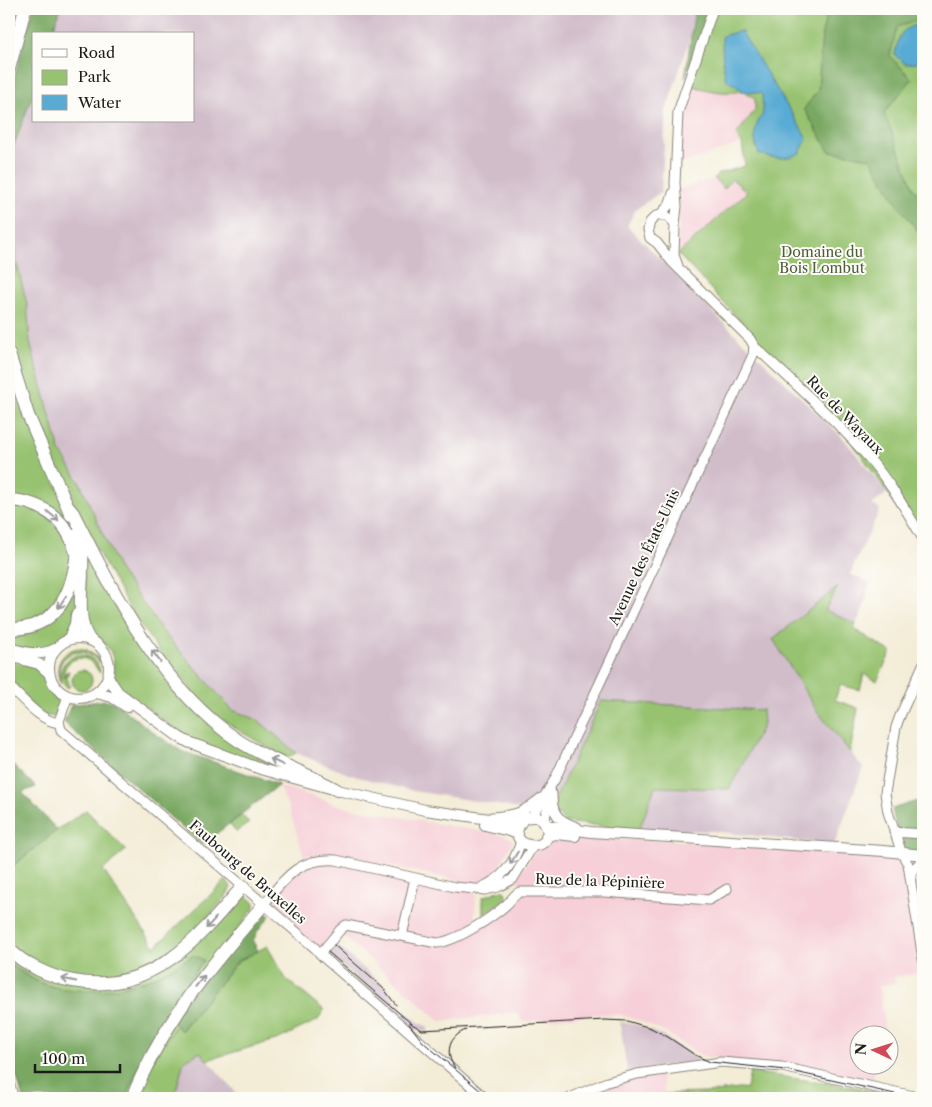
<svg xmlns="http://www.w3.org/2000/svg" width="932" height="1107" viewBox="0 0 932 1107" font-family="'Libre Caslon Text',serif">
<rect width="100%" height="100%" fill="#fdfcf7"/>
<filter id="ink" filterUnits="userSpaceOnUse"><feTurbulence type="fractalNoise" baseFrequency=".02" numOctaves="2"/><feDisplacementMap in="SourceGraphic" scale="10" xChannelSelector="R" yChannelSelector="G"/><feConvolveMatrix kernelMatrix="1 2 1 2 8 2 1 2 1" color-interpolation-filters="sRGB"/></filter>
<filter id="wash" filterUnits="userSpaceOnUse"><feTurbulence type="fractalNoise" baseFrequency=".0096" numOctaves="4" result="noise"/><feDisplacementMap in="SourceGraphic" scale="20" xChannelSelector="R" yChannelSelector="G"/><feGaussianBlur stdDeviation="1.12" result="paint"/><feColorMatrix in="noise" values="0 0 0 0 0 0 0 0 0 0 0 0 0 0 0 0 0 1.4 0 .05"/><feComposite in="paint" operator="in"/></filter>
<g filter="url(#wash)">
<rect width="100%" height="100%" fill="#f3ecd6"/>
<!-- built -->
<path fill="#f6cfd8" d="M687,84L732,93L743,91L755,98V110L736,135L742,143L676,166Z
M714,178L724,189L732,179L748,192L678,254L680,189Z
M279,788H288L344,807L508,836L513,841L494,876L481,883L465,882L345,856H304L288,806Z
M575,839L661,840L895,853L911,891L910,883L918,872L923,868V924L919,925L914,904L922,973L894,977L895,983L880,986L885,1034H860V1064L888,1065L876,1066L873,1081L718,1059L702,1056L666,1033L645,1023L622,1015L599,1014L522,1022L518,1013L440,1021L340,933L319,953L266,907L296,869L350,860L476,892L474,927L434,947L488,920L523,895L517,878L537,849L548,843Z
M750,1072L860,1098H580L623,1080L661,1074L665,1094L707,1093L747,1088Z"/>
<!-- industrial -->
<path fill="#d1bdca" d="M60,9H695L693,28L666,111L661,192L636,209L627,226L739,338L843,438L887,493L872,505L880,509L850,574L870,583L863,609L856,624L824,610L837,589L773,639L817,711L863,768L834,845L713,831L613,828L494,804L413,791L351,775L296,753L258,720L232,710L164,633L120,573L80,483L60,451L30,343L27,304L16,261L10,182L11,156L34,91V121H194V34H52Z
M334,943L389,990L393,999L403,1010L418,1022L428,1027L427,1033L417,1029L415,1031L418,1035L403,1019L326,952Z
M172,1020L241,1098H132Z
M620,1022L638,1025L665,1037L699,1060L693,1062L627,1071Z"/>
<!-- green -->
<path fill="#97c26f" stroke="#5a6f46" d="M713,9H923V543L847,435L678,254L747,192L732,179L724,189L714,178L718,174L745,166L742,143L736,135L755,110V98L743,91C723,95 706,90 687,84Z
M11,156L10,182L16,261L27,304L30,343L60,451L80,483L119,570L164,633L232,710L258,720L296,753L286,758L238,730L204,706L162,656L133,614L84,528L49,452L30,403L9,330V159Z
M9,363L73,527L78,546L69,528L9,496Z
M9,504C14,504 19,504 24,506C47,511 69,533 70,557C70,575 56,604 42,615C33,622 19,624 9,624Z
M84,552L90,556L173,686L290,774L188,739L118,686L113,675L114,663L111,652L106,645L93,636L86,625Z
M78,574L75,629L43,650L9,648V629L41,623Z
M838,587L825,610L856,624L854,629L891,652L877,681L864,674L860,690L840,685L835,700L858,708L850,752L817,711L773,639Z
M78,648L87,650L99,659L100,663C90,648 64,648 59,668C58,673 60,679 61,684C53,668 61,651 78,648Z
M77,655C90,655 99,660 100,673C97,670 95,664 90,661C77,653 60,664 65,678L66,672L69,671L67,678L70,686L68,688C57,679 57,662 77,655Z
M9,661L44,667L49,682L61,699L55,717L41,715L9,686Z
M72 680a10 10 0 1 1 20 0a10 10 0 1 1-20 0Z
M601,701L762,710L763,725L729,789L655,787L639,830L564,822L552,806Z
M86,810L126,850L103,870L155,947L226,880L231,887L225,898L185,943L154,964L130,973L102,979L71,977L41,967L16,949L9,940V869L57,830Z
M242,815L249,823L236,832L230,824Z
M501,890L505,892L507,898L483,915V897Z
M243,895L248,897L254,902V908L248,915L129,1098H125L156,1028L178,994L204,961L169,970L153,978L111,990H64L38,982L9,964V954L50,980L130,983Z
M267,946L286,979L324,1010L318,1020L279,1039L207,1060L200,1052L184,1061L174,1098H133L172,1020L181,1031L238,961Z
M750,1072L860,1088L891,1095V1097L897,1098H662L665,1094L707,1093L747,1088Z"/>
<!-- forest -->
<path fill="#79a862" stroke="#4a623f" d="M33,9H60L52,34H34V91L9,159V112L13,82Z
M695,9H712L685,78Z
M828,9H923V19L897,27L890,56L912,79L884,113L914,189L923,201V238L896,202L870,158L829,151L804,109L818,90L822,33Z
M105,700L114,702L157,735L182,751L279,785L202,845L73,731L64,722L71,705Z
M9,761L36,787L22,792L57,830L9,869Z
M923,799V853L902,854L892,809Z
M260,909L270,916L258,930L253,941L258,951L238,961L181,1031L172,1020Z
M193,955L204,960L178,994L156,1028L125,1098H23L9,1051V964C18,970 28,977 38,982C52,988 67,990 83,990C128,991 155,979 193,955Z"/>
<!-- water -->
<path fill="#59abd4" stroke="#3a6478" d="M923,24V62L906,64L895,55C898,36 902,26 923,24Z
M741,31L807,138L800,153C785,160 775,159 759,154C753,139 753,127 763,114L762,95L760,93L743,91L726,79L723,64L722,36Z"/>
</g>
<g filter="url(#ink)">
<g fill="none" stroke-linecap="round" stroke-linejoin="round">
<!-- minor casing -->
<g stroke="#888479" stroke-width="11">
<path id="minor" d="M659,216L669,205L674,191
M675,225L677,206L675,184L678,112L713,9
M678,266L674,255L675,225L667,216H656L650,222L648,230L650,238L657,243L672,262L750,339L754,346C793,382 833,417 867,456C890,482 906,510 923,539
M923,665L900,716L896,727L885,793L888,812L902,854L908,864L923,959
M9,686C23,699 40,721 59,723
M68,696L59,721L61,730L315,948L322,956L485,1098
M552,794C552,815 558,820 577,827
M492,817C517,815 522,813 541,798
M532,817L555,779L753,355L754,346
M545,823L546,813L550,799
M894,832L923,834
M911,878L913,870L923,859
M482,887C502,879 515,862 521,841
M264,904C286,877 298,858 336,860L455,887L485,890L498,887L513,879L533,846
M402,936L415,878
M320,954L340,930L346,925L437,943C457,941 491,918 506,905C512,900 513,895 520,892H604L709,900L727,889
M570,1098L607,1082L637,1074L721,1062L782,1067L923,1098"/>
</g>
<!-- major casing -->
<g stroke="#888479" stroke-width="12">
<path id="major" d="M49 668a30 30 0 1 1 60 0a30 30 0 1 1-60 0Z
M9,648C25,652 39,657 55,649
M9,656L39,664L49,673
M108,677L118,692L179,737L188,742L261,769L337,790L425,810L511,822C519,822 526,816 534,817C539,817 544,821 546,826C558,855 501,850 522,821
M96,693L112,697L127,707
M485,825L509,831L518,834
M545,825L591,832L884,851L923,855
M546,836L556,834L575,836"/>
</g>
<!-- highway casing -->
<g stroke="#888479" stroke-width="14">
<path id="highway" d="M9,13L10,9
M9,69L25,9
M9,354L28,415L71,515
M9,500C40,501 67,519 75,550
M68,507L73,513C114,594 161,689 239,741C270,761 305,772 337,790
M78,534C90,564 71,614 89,639
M9,629C53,630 71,598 76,559
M70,638L76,624L77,615
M9,949C25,965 50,977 73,981C151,996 198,939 243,886
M9,1087L12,1098
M132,1098C164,1020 210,967 264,904"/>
</g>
<!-- minor -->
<use href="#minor" stroke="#fff" stroke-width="9"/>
<!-- major -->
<use href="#major" stroke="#fff" stroke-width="10"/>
<!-- highway -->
<use href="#highway" stroke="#fff" stroke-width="12"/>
<!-- tram -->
<path stroke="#1c1c1c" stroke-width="1" d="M334,945L384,989L396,1005
M328,952L412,1024L422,1030L605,1020L627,1021L651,1028L668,1037L695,1055L710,1062L786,1070L913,1098
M409,1024L423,1042L489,1098
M455,1068C444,1053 449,1036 466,1030"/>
</g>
<!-- one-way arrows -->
<defs><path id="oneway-shaft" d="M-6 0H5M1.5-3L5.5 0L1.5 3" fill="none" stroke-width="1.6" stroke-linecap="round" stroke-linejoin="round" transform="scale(1.25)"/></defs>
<g stroke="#999">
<use href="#oneway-shaft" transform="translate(53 516) rotate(40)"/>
<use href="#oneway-shaft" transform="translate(62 602) rotate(123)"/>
<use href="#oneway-shaft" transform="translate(156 656) rotate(-126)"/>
<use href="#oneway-shaft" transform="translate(277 762) rotate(-154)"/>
<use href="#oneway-shaft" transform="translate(514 858) rotate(121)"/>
<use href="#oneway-shaft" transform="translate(211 923) rotate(132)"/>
<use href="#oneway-shaft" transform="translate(69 980) rotate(-169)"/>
<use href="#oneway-shaft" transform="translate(200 981) rotate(-51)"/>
</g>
</g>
<g text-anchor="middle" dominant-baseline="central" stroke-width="4" stroke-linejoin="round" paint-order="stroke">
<!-- park labels -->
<g font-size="14" fill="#4d5e3d" stroke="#fdfcf7">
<text x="822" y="252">Domaine du<tspan x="822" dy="16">Bois Lombut</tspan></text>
</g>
<!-- street labels -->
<g font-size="14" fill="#1c1c1c" stroke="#fdfcf7">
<text transform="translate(845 415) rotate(46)">Rue de Wayaux</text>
<text transform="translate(644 557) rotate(-65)">Avenue des États-Unis</text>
<text transform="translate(248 872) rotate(41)">Faubourg de Bruxelles</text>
<text transform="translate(600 881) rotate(2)">Rue de la Pépinière</text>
</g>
</g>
<!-- margin -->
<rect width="932" height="1107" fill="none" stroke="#fdfcf7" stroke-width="30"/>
<!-- legend -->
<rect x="32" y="32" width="162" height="90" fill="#fdfcf7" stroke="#a3a29f"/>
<rect x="42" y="49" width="25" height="8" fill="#ffffff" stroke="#a3a29f"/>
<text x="78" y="58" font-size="15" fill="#1c1c1c">Road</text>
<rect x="42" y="70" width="25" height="15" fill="#97c26f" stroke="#a3a29f"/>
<text x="78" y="82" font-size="15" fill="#1c1c1c">Park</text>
<rect x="42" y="95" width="25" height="15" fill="#59abd4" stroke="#a3a29f"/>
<text x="78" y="108" font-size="15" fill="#1c1c1c">Water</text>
<!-- north arrow -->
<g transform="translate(874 1050) rotate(274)"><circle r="24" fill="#fdfcf7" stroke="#a3a29f"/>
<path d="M0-4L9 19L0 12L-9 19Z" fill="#d1495b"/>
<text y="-8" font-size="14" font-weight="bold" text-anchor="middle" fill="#1c1c1c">N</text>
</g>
<!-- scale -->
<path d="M35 1064v8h85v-8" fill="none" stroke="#1c1c1c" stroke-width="2.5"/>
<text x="42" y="1064" font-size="15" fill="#1c1c1c" stroke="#fdfcf7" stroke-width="4" paint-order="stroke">100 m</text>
</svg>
